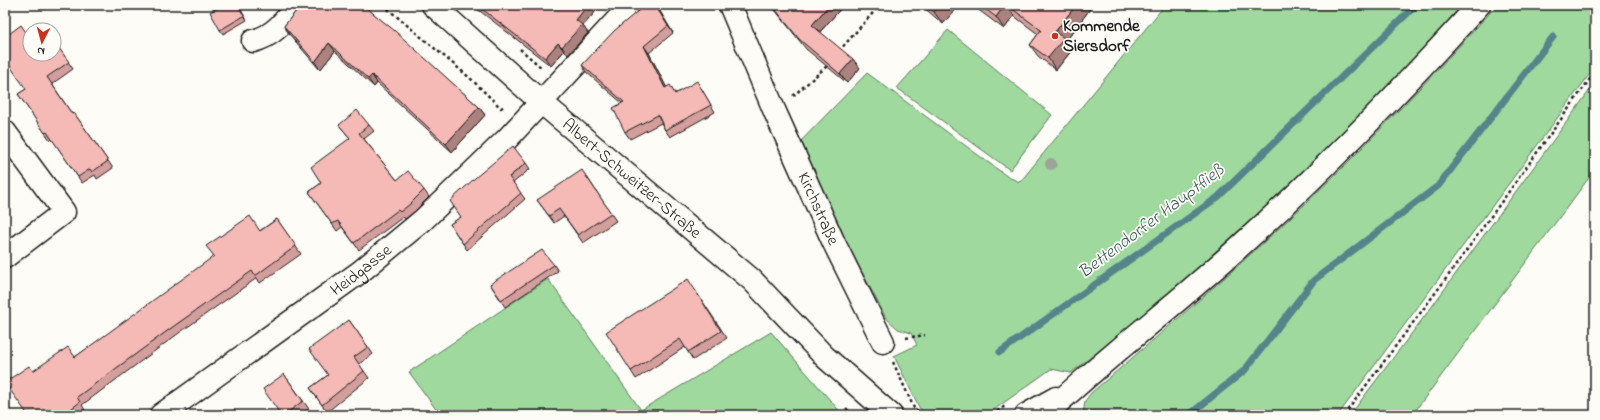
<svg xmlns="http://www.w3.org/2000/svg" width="1600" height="420" viewBox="0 0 1600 420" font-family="'Indie Flower',sans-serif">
<rect width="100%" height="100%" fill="#fdfcf7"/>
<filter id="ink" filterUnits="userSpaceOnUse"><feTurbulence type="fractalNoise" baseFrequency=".025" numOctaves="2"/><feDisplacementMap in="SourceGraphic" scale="8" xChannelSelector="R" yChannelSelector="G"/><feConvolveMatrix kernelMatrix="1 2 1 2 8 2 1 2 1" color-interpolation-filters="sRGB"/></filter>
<g filter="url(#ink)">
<!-- green -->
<path fill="#9fd99e" stroke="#5e7a5d" d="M1165,5H1462C1344,139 1211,262 1071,373L1051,369L988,414L930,415L920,409L894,356L917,345L911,333L898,329L886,318L796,146L867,73L1008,177L1020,182Z
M1497,5H1595V67L1338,415H1083L1085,401L1091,393C1163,332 1235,270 1304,205C1371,141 1435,73 1497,5Z
M948,30L1052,115L1010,170L897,88Z
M1595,83V170L1594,171L1412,415H1350L1433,305Z
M548,279L641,410L771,332L843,415H440L409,372Z"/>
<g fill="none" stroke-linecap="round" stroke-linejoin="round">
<!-- stream -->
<path stroke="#54858a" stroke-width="7" d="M1000,352L1218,197L1416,5
M1189,415L1245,370L1314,280L1438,186L1553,37"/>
<!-- minor casing -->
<g stroke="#1c1c1c" stroke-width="25">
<g id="minor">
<path id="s1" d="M730,5L775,112L834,243L883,342"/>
<path d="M253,41C274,36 285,21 297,5"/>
<path d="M5,132L64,212L5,257"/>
<path id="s2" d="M161,415L360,272L423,220L507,139L631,5"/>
<path d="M1026,415L1056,398"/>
<path d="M1045,415C1107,356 1176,305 1239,247C1324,171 1402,89 1479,5"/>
</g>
</g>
<!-- major casing -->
<g stroke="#1c1c1c" stroke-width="25">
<g id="major">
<path id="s3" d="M433,5L541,102L752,280L825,357L891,415"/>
</g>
</g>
<!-- path -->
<path stroke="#1c1c1c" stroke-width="2.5" stroke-dasharray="3 3" stroke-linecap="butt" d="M383,5L470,78L501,108L505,106
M520,49L542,68
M839,51L880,5
M793,96L827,66
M906,338L925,335
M893,362L914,408L922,415
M846,408L852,415
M992,415L1005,406
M1344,415L1448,276L1595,72"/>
<!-- minor -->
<use href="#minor" stroke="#fdfcf7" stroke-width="22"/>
<!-- major -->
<use href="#major" stroke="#fdfcf7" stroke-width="22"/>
</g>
<!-- trees -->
<circle fill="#9ba598" cx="1051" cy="164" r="6"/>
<!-- wall -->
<path fill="#d39f9d" stroke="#1c1c1c" d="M223,5H238L247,20L223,34L220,30Z
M301,5H370L371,6L368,9L479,107L485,115L452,152L377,83L374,87L335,51L320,70L289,34L284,26Z
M474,5H521L523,7L524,5H601L583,26L588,33L568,55L564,51L551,66L476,8Z
M645,5H656L673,33L649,53L666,87L676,93L701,88L715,112L670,137L665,130L661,123L630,139L625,132L622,103L586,72L582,65Z
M771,5H844L820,32L860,68L847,83L806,49Z
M921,5H959L943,24Z
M972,5H1093L1066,41L1072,50L1056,70L1038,56L1030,45L1038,34L1014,16L1004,29Z
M54,41L73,69L52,84L72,114L74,113L113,168L97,179L95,175L82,183L52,139L50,140L18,94L26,89L30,54H54Z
M339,125H369L374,131L364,139L397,180L424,190L429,197L415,211L405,219L403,217L359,250L342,227L337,231L309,192L321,183L350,138Z
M526,163L530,169L513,183L525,199L467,250L450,224L461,217Z
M587,177L616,221L583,243L564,216L554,223L537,200Z
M277,219L301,254L260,283L257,278L179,333L82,405L85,410L78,415H27L33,371L75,357Z
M554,265L558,271L505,307L490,284Z
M693,287L727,338L693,360L685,347L636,379L631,371Z
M349,320L373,354L359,364L369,378L327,412L310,388L328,375Z
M284,374L309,409L300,415H281Z"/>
<!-- shaded-wall -->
<path fill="#ac827f" stroke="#1c1c1c" d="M362,5H370L371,6L367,11Z
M588,5H601L583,26L588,33L568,55L562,47L576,20Z
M655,5L657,6L673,33L668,26Z
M829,5H844L818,34L812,25Z
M940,5H959L943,24L934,12Z
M1005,5H1006L1014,16L1004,29L996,17Z
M1076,5H1093L1066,41L1072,50L1056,70L1048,58L1055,32Z
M329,43L335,51L320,70L315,62Z
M558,43L564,51L551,66L545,58Z
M644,46L649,53L670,94L665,88Z
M853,59L860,68L847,83L840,74Z
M372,75L377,83L374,87L368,79Z
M479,107L485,115L452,152L446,144Z"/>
<!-- building -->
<path fill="#f5b9b6" stroke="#1c1c1c" d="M223,5H238L244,16L220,30L210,12Z
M301,5H363L395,31L479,107L446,144L372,75L368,79L329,43L315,62L284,26Z
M477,5H521L523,7L524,5H588L576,20L582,25L562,47L558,43L545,58Z
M645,5H655L668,26L644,46L665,88L670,85L675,94L697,81L711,105L665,130L658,115L625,132L613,108L624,102L582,65L614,31Z
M772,5H829L812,25L853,59L840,74L799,39Z
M926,5H940L934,12Z
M980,5H1005L996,17Z
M1007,5H1076L1055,32L1064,38L1048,58L1030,45L1041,30Z
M21,25L30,38V54H54V41L69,62L47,77L72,114L74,113L108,161L92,172L90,169L78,177L47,132L45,133L18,94L26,89L5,59V37Z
M357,110L369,125L359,133L397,180L408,171L424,190L410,204L400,212L398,210L354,243L338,221L332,224L309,192L321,183L311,167L350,138L339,125Z
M513,146L526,163L509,177L521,193L463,244L450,224L461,217L450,201L475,178Z
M582,170L611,213L578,235L559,209L549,216L537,200Z
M250,216L260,231L277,219L296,246L255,276L252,271L174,326L77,397L80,402L63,415H28L5,383V382L29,366L33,371L68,347L75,357L214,256L206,246Z
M542,250L554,265L501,300L490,284Z
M688,279L721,331L688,352L680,339L631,371L606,332Z
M349,320L368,347L354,357L364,371L322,405L310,388L328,375L309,349Z
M284,374L303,401L284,415H281L263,389Z
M234,410L238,415H227Z"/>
</g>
<!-- markers -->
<circle fill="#c8321e" stroke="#fdfcf7" stroke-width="1.5" cx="1055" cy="36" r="4"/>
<g text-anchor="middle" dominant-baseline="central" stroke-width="3.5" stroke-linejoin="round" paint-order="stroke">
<!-- poi labels -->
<g font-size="17" font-weight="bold" fill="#1c1c1c" stroke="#fdfcf7" text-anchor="start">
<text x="1063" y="26">Kommende<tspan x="1063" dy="20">Siersdorf</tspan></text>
</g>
<!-- street labels -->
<g font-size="17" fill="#1c1c1c" stroke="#fdfcf7">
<text stroke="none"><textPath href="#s3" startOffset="264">Albert-Schweitzer-Straße</textPath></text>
<text stroke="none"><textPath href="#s1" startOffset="222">Kirchstraße</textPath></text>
<text stroke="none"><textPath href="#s2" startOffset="247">Heidgasse</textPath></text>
</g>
<!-- water labels -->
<g font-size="18" font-style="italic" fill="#3d595c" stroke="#fdfcf7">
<text transform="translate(1152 222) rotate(-37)">Bettendorfer Hauptfließ</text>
</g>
</g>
<!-- margin -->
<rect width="1600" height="420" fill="none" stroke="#fdfcf7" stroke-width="20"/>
<rect x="10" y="10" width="1580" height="400" fill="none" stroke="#1c1c1c" stroke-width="1.5" filter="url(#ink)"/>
<!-- north arrow -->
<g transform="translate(42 42) rotate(186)"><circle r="19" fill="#fdfcf7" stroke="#a3a29f"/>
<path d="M0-3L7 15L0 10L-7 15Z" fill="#c8321e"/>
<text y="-6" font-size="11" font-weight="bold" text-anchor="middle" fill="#1c1c1c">N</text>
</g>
</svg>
